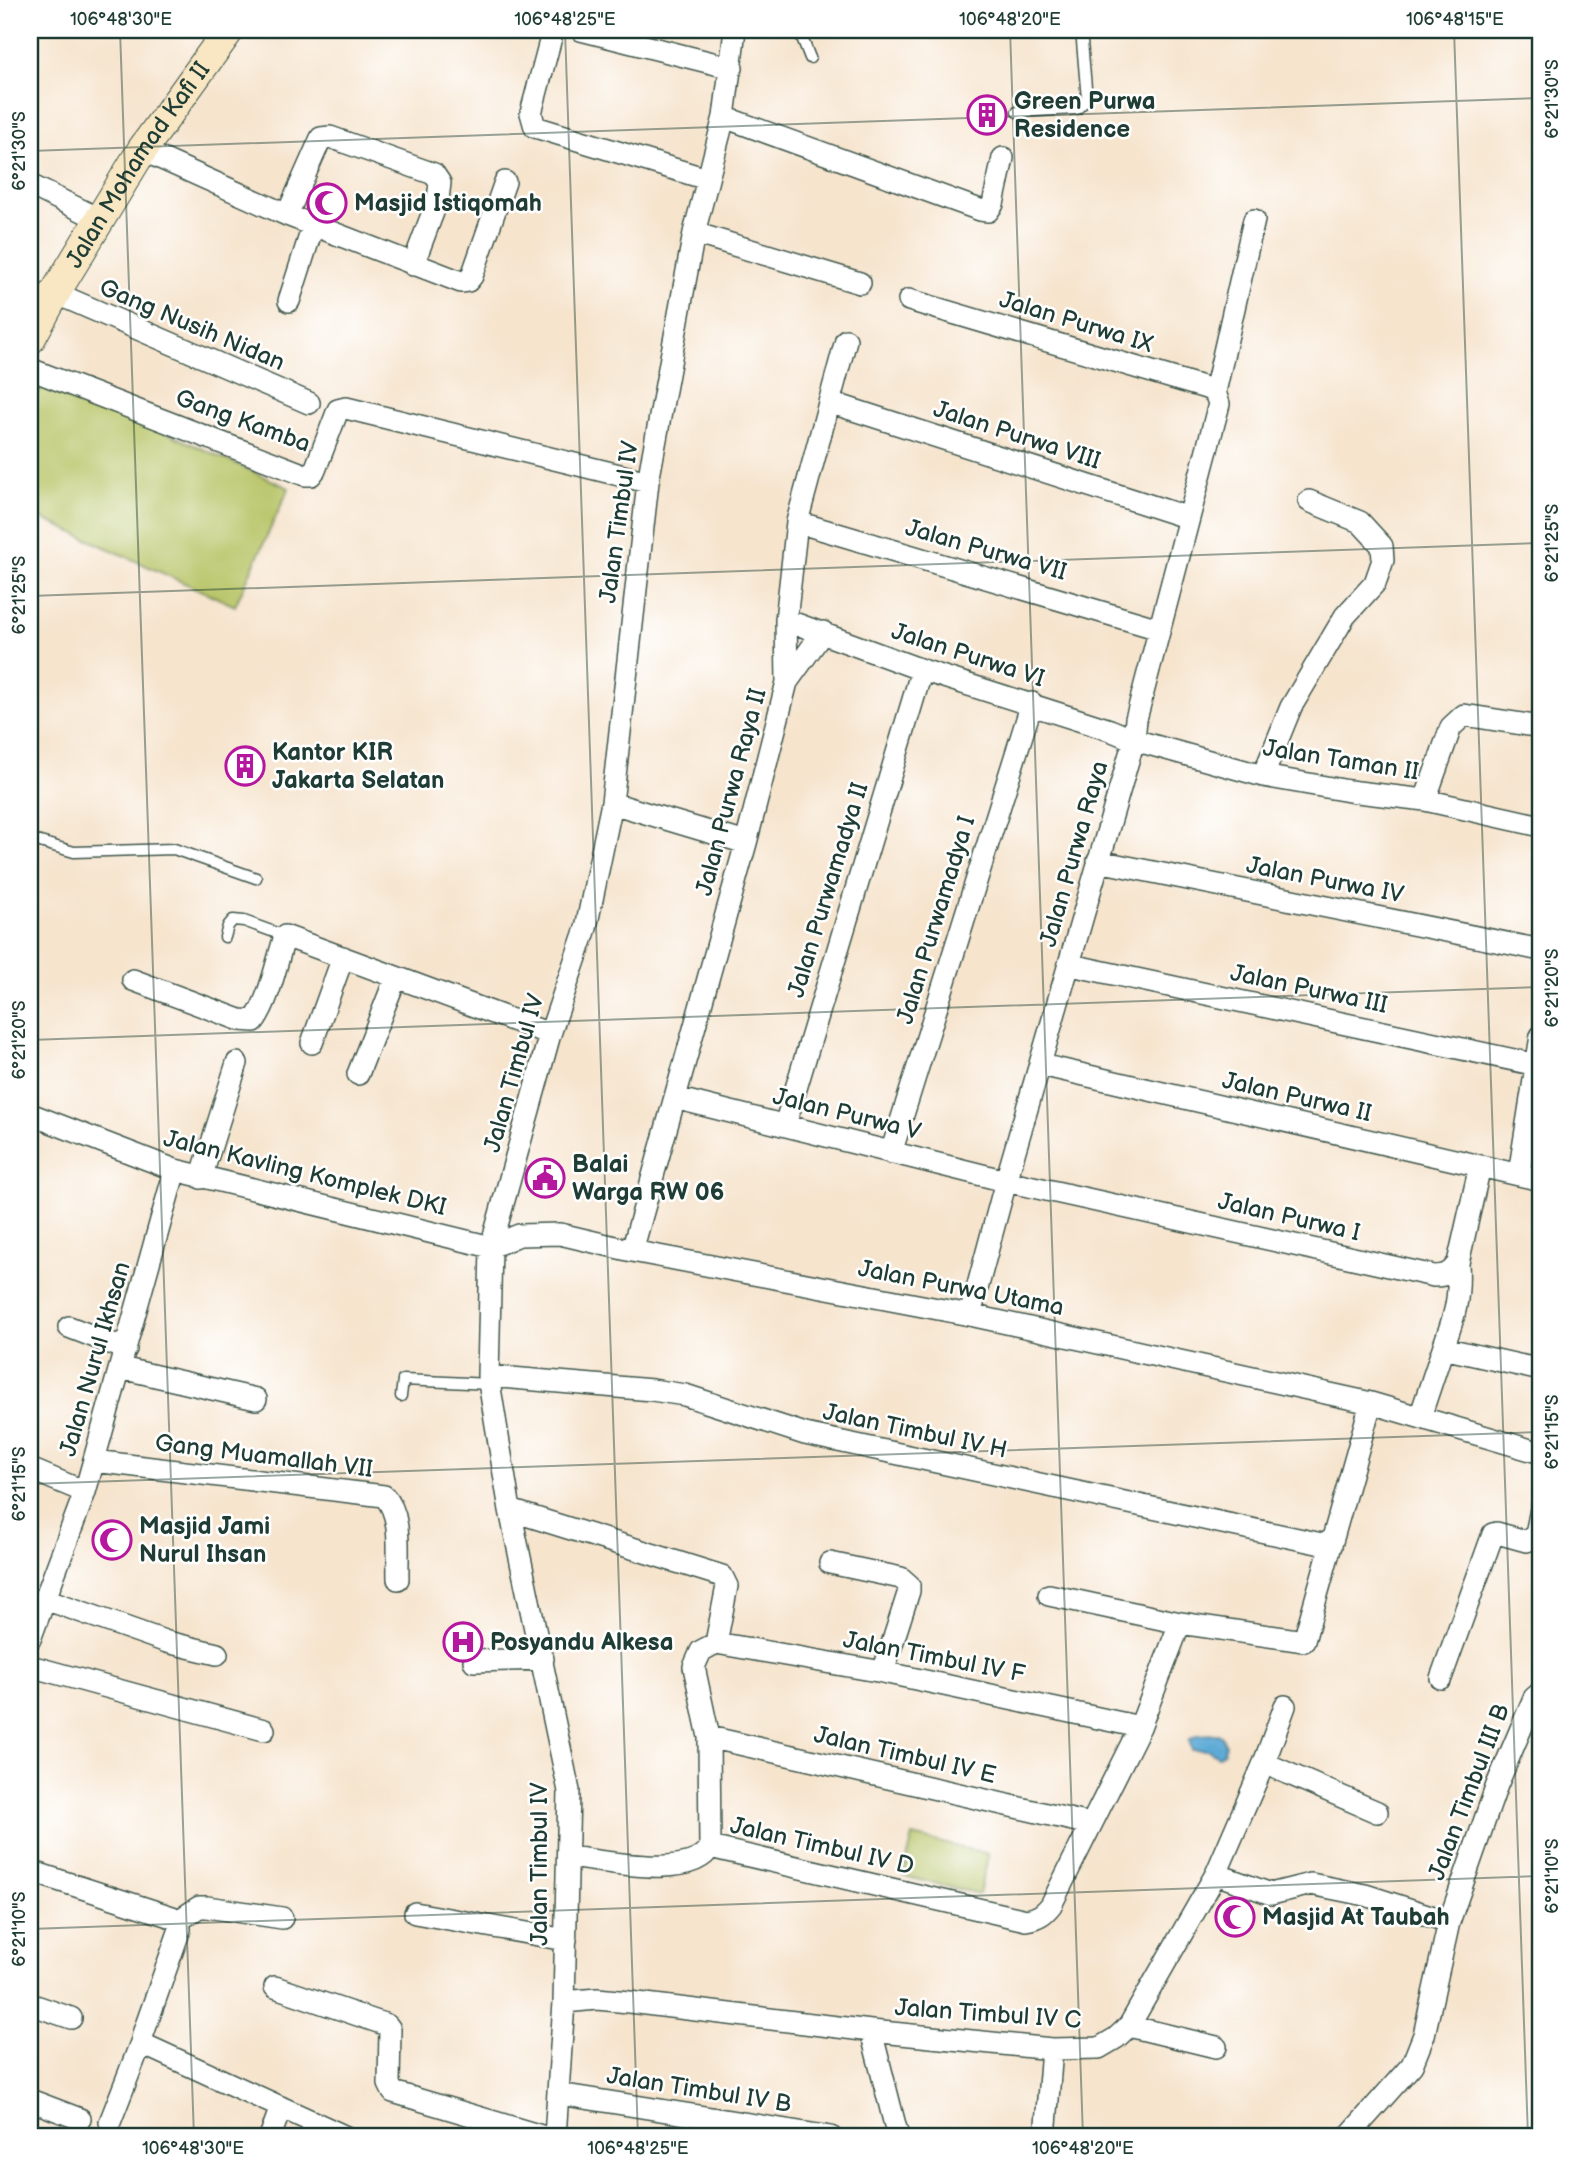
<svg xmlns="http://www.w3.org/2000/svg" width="1571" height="2167" viewBox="0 0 1571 2167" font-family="'Balsamiq Sans',sans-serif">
<rect width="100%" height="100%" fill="#fff"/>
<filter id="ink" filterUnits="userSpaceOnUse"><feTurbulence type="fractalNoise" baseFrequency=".0143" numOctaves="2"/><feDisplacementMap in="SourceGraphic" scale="14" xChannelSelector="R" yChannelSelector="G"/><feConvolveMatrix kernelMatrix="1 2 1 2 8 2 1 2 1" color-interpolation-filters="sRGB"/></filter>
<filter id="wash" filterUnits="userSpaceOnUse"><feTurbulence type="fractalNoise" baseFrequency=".00686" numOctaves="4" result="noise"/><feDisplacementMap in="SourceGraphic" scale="28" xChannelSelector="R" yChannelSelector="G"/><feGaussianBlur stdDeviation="1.57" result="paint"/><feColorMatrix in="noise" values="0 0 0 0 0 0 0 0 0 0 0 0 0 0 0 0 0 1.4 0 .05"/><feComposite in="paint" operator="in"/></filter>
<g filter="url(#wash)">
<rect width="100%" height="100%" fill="#f6e4cd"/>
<!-- green -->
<path fill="#b7c466" stroke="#6b804d" stroke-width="2" d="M45,378L289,488L235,606L30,513V411Z
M913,1836L989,1854L979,1894L903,1876Z"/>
<!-- water -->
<path fill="#5daad6" stroke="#3e7485" stroke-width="2" d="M1218,1734L1222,1737L1226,1745L1223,1753L1218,1756L1208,1750H1192L1189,1740L1198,1735Z"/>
</g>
<g filter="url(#ink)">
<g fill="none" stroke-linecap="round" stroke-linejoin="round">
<!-- service casing -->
<g stroke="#3f564b" stroke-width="13">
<path id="service" d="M799,30L810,58
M1017,112L1077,109L1087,99L1081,30
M30,839L74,852L174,849L256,878
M225,937L228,926L233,920L244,921L285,936
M401,1396L403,1380L490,1384"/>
</g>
<!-- minor casing -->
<g stroke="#3f564b" stroke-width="24">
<path id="minor" d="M553,30L531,113L535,127L707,179
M581,30L732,68
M724,117L980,210L988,211L993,204L1003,158
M142,150L287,215L461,282L468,281L472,276L505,182
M30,185L99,219
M287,215L321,138L330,137L434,174L440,183L438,199L413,265
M694,233L860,283
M55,293L309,403
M909,300L1206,388L1215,392L1219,404L1136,719L1134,740L1006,1181L970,1315
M289,301L313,226
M30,369L305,475H311L315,470L338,410L346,408L648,482
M1215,392L1254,220
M829,402L1189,518
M797,522L1159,629
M786,620L922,670L1110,730L1134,740L1263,776L1349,791L1425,800L1541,826
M787,682L823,632
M1263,776L1291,707L1345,616L1375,583L1383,560L1382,546L1360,522L1309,501
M1425,800L1451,727L1464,715L1541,727
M612,803L746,843
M1098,861L1541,950
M1071,965L1537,1065
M133,980L240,1020L254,1021C269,1002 277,960 285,936L550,1034
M312,1043L343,957
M1041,1065L1541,1180
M358,1074L396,977
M675,1098L1006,1181L1434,1276C1446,1276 1451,1273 1458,1263L1480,1166
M30,1114L175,1170L491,1247L519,1235L560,1234L632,1251L970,1315L1371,1403L1541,1453
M785,1125L922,670
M891,1153L1032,703
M1519,1174L1541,1036
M201,1178L237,1063
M632,1251L746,843L787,682L786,620L797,522L846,340
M69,1327L126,1349
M1443,1348C1455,1315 1460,1299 1458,1263
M121,1368L256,1399
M488,1376L652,1390L685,1395L805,1434L1331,1546
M1420,1417L1443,1348L1541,1370
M94,1461L384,1496C403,1515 397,1554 398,1579
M30,1469L85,1492
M510,1510L722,1576L727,1586L716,1643
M830,1563L901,1578L909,1585V1591L883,1672
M1049,1595L1180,1623L1304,1641L1371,1403
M45,1599L167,1642L217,1654
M30,1639L85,1492L175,1170
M716,1643L883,1672L1140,1727
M474,1661L543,1659
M30,1666L264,1730
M1441,1678L1493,1534L1497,1533L1526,1541L1532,1539L1536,1534L1541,1509
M709,1737L1090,1824
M1264,1763L1377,1812
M710,1847L709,1737L694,1667L701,1651L716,1643
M568,1857C600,1860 694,1881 710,1847L1026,1920C1038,1918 1044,1914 1051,1905L1140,1727L1180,1623
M30,1871L172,1917L178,1921L180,1929L143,2034L142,2040L147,2046L346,2137
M1216,1874L1271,1894L1311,1884L1365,1895L1449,1922
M415,1913L566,1940
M178,1921L199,1907H207L282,1918
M275,1987L387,2025L390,2029L389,2084L393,2092L545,2137
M564,2002L597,1999L629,2002L871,2031L1052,2049L1099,2048L1116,2038L1129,2026L1216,1874L1264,1763L1285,1706
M30,2004L71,2018
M1129,2026L1216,2047
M871,2031L898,2137
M559,2094L831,2137
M30,2100L80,2119
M110,2122L142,2040
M270,2137L281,2107
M555,2137L564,2002L569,1791L510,1510L488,1376L491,1247L550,1034L586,928L612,803L648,482L694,233L724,117L735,30
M1045,2137L1052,2049
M1348,2137L1412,2065L1424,2035L1449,1922L1497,1785L1534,1698L1541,1692"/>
</g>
<!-- secondary casing -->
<g stroke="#3f564b" stroke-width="32">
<g id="secondary">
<path id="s1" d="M30,339L55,293L142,150L229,30"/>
</g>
</g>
<!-- service -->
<use href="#service" stroke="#fff" stroke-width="10"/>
<!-- minor -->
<use href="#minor" stroke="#fff" stroke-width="21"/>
<!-- secondary -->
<use href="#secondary" stroke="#f9e7c3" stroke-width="30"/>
</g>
</g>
<!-- ticks -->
<path fill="none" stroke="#1f3d34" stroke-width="2" stroke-opacity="0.45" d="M120,30L194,2137M565,30L638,2137M1010,30L1083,2137M1454,30L1528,2137M30,151L1541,98M30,596L1541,543M30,1040L1541,987M30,1484L1541,1432M30,1929L1541,1876"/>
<!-- icons -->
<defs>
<g id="building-ring" transform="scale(2.0125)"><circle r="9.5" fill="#fff" stroke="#b5179e" stroke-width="1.5"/><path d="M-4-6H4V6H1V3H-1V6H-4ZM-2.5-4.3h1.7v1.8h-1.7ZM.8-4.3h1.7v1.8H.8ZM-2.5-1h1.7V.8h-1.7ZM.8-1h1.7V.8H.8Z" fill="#b5179e"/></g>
<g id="mosque-ring" transform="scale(2.0125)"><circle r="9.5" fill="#fff" stroke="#b5179e" stroke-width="1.5"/><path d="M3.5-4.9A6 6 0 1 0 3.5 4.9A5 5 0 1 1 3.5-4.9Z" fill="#b5179e"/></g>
<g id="civic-ring" transform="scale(2.0125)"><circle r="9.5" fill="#fff" stroke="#b5179e" stroke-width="1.5"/><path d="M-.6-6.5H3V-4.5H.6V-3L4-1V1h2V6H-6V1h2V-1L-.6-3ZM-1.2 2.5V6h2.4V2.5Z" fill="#b5179e"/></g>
<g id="hospital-ring" transform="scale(2.0125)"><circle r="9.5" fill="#fff" stroke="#b5179e" stroke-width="1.5"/><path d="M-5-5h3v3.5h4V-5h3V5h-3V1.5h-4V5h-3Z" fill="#b5179e"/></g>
</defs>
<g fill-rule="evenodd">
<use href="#building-ring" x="987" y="115"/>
<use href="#mosque-ring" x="327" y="203"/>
<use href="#building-ring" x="245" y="766"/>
<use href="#civic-ring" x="545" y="1178"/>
<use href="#mosque-ring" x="112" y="1540"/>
<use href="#hospital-ring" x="463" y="1642"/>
<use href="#mosque-ring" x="1235" y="1917"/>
</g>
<g text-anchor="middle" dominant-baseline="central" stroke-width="5" stroke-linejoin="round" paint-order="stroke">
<!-- poi labels -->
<g font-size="24" font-weight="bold" fill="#1f3d34" stroke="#fff" text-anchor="start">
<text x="1014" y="101">Green Purwa<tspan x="1014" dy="28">Residence</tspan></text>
<text x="354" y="203">Masjid Istiqomah</text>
<text x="272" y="752">Kantor KIR<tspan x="272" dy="28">Jakarta Selatan</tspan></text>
<text x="572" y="1164">Balai<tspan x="572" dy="28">Warga RW 06</tspan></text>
<text x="139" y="1526">Masjid Jami<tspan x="139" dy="28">Nurul Ihsan</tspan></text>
<text x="490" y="1642">Posyandu Alkesa</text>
<text x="1262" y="1917">Masjid At Taubah</text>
</g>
<!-- street labels -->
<g font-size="24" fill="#1f3d34" stroke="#fff">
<text stroke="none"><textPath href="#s1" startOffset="205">Jalan Mohamad Kafi II</textPath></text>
<text transform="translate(1076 322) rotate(17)">Jalan Purwa IX</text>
<text transform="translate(192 325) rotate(23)">Gang Nusih Nidan</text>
<text transform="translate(243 421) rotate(20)">Gang Kamba</text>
<text transform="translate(1017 435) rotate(18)">Jalan Purwa VIII</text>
<text transform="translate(619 522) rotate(-82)">Jalan Timbul IV</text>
<text transform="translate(986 550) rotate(16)">Jalan Purwa VII</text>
<text transform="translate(968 655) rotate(18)">Jalan Purwa VI</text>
<text transform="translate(1341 760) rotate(9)">Jalan Taman II</text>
<text transform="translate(731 792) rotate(-75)">Jalan Purwa Raya II</text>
<text transform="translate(1074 854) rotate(-74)">Jalan Purwa Raya</text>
<text transform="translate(1325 880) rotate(11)">Jalan Purwa IV</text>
<text transform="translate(828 890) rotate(-73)">Jalan Purwamadya II</text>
<text transform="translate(936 920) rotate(-73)">Jalan Purwamadya I</text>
<text transform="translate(1309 989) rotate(12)">Jalan Purwa III</text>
<text transform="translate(514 1073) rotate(-74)">Jalan Timbul IV</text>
<text transform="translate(1297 1097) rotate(13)">Jalan Purwa II</text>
<text transform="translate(847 1114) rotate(14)">Jalan Purwa V</text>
<text transform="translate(305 1173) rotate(14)">Jalan Kavling Komplek DKI</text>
<text transform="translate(1289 1217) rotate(13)">Jalan Purwa I</text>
<text transform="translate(961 1288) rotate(11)">Jalan Purwa Utama</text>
<text transform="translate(95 1359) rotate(-74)">Jalan Nurul Ikhsan</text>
<text transform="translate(915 1431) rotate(12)">Jalan Timbul IV H</text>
<text transform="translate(264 1456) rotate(7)">Gang Muamallah VII</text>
<text transform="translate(934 1657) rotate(11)">Jalan Timbul IV F</text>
<text transform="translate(905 1755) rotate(13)">Jalan Timbul IV E</text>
<text transform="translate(1469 1792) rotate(-69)">Jalan Timbul III B</text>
<text transform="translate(822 1846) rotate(13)">Jalan Timbul IV D</text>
<text transform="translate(539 1864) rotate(-90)">Jalan Timbul IV</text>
<text transform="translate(988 2014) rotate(4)">Jalan Timbul IV C</text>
<text transform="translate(699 2090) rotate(9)">Jalan Timbul IV B</text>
</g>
</g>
<!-- margin -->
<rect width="1571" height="2167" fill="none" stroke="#fff" stroke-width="77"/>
<rect x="38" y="38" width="1494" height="2090" fill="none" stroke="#1f3d34" stroke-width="2.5"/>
<g font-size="18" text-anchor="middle" fill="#1f3d34">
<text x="121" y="25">106°48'30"E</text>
<text x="565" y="25">106°48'25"E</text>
<text x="1010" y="25">106°48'20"E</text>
<text x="1455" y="25">106°48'15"E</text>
<text transform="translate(1552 99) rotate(-90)" y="6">6°21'30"S</text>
<text transform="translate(19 151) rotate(-90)" y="6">6°21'30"S</text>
<text transform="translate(1552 543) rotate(-90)" y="6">6°21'25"S</text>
<text transform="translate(19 595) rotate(-90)" y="6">6°21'25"S</text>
<text transform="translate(1552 988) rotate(-90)" y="6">6°21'20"S</text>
<text transform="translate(19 1040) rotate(-90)" y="6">6°21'20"S</text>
<text transform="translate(1552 1432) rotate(-90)" y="6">6°21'15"S</text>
<text transform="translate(19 1484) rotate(-90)" y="6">6°21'15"S</text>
<text transform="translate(1552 1876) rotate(-90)" y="6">6°21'10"S</text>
<text transform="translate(19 1929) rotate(-90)" y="6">6°21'10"S</text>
<text x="193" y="2154">106°48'30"E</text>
<text x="638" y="2154">106°48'25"E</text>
<text x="1083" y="2154">106°48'20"E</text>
</g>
</svg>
